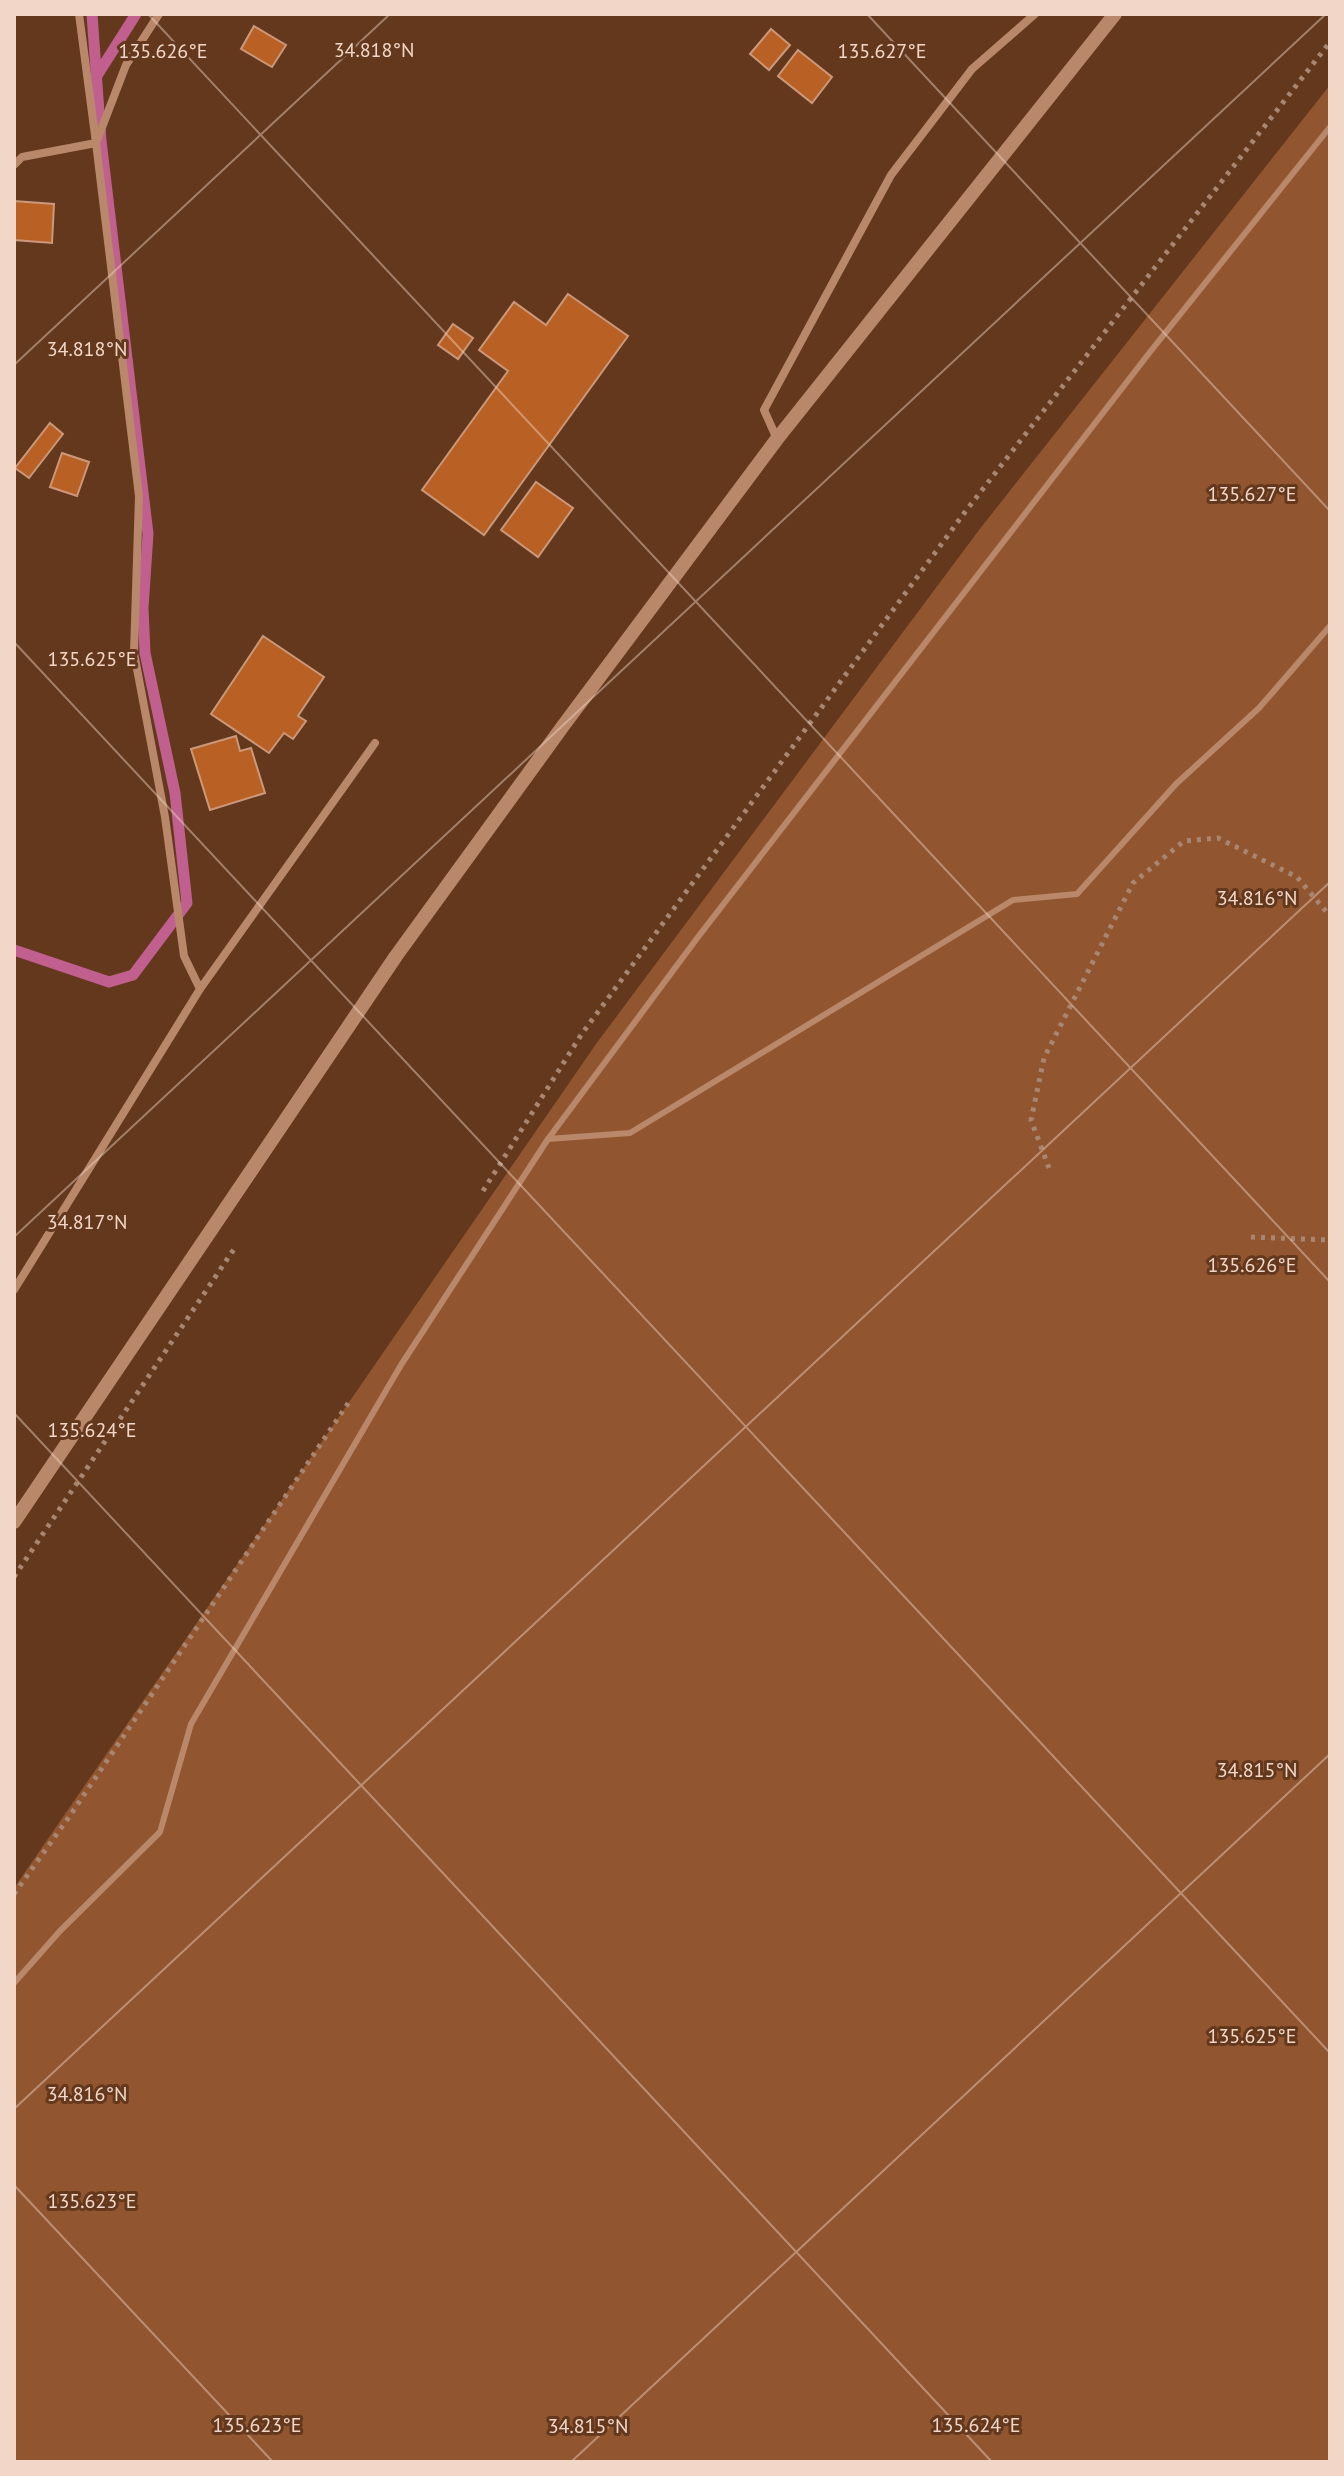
<svg xmlns="http://www.w3.org/2000/svg" width="1344" height="2476" viewBox="0 0 1344 2476" font-family="'PT Sans',sans-serif">
<rect width="100%" height="100%" fill="#63381d"/>
<!-- green -->
<path fill="#915530" d="M1330,85V2462H14V1888L596,1044L979,530Z"/>
<g fill="none" stroke-linecap="round" stroke-linejoin="round">
<!-- stream -->
<path stroke="#c1608f" stroke-width="11" d="M98,74L136,14
M14,950L109,982L133,975L187,903L175,793L145,653L143,608L148,534L101,141L92,14"/>
</g>
<!-- building -->
<path fill="#b96124" stroke="#cb987b" stroke-width="2" d="M254,26L286,45L272,67L241,49Z
M771,29L790,45L769,70L750,54Z
M798,50L832,77L812,103L778,76Z
M14,201L54,204L52,243L14,240Z
M568,294L628,336L484,535L422,490L508,371L479,350L514,302L546,325Z
M453,324L473,338L458,359L438,345Z
M50,423L63,434L29,478L15,468Z
M62,453L89,462L77,496L50,487Z
M536,482L573,508L538,557L501,530Z
M263,636L324,677L298,716L306,721L293,739L284,733L269,753L211,714Z
M236,736L240,751L251,748L265,793L210,810L191,749Z"/>
<g fill="none" stroke-linecap="round" stroke-linejoin="round">
<!-- path -->
<path stroke="#a98671" stroke-width="5" stroke-dasharray="4 6" stroke-linecap="butt" d="M1049,1168L1031,1120L1044,1058L1133,883L1184,841L1218,838L1297,877L1330,916
M483,1191L581,1035L965,512L1330,42
M1251,1237L1330,1240
M14,1577L234,1249
M14,1894L69,1817L349,1402"/>
<!-- service -->
<path stroke="#b9886b" stroke-width="6" d="M548,1139L630,1133L1013,900L1077,894L1176,784L1259,708L1330,626
M14,1983L60,1931L160,1832L191,1724L401,1365L548,1139L698,937L1150,352L1330,127"/>
<!-- minor -->
<path stroke="#b9886b" stroke-width="8" d="M79,14L96,143L126,65L159,14
M14,165L22,157L96,143L139,496L134,653L165,817L184,956L200,989
M777,439L764,410L891,175L972,69L1035,14
M14,1290L200,989L375,743"/>
<!-- tertiary -->
<path stroke="#b9886b" stroke-width="14" d="M14,1522L396,956L563,726L777,439L1115,14"/>
</g>
<!-- ticks -->
<path fill="none" stroke="#f2d7c8" stroke-width="2" stroke-opacity="0.45" d="M148,14L1330,1282M867,14L1330,511M14,365L390,14M14,642L1330,2053M14,1237L1326,14M14,1413L992,2462M14,2109L1330,882M14,2185L273,2462M571,2462L1330,1754"/>
<g font-size="20" text-anchor="middle" fill="#f2d7c8" stroke="#63381d" stroke-width="6" stroke-linejoin="round" paint-order="stroke">
<text x="374" y="57">34.818°N</text>
<text x="163" y="58">135.626°E</text>
<text x="882" y="58">135.627°E</text>
<text x="87" y="356">34.818°N</text>
<text x="1252" y="501">135.627°E</text>
<text x="92" y="666">135.625°E</text>
<text x="1257" y="905">34.816°N</text>
<text x="87" y="1229">34.817°N</text>
<text x="1252" y="1272">135.626°E</text>
<text x="92" y="1437">135.624°E</text>
<text x="1257" y="1777">34.815°N</text>
<text x="1252" y="2043">135.625°E</text>
<text x="87" y="2101">34.816°N</text>
<text x="92" y="2208">135.623°E</text>
<text x="257" y="2432">135.623°E</text>
<text x="976" y="2432">135.624°E</text>
<text x="588" y="2433">34.815°N</text>
</g>
<!-- border -->
<rect width="1344" height="2476" fill="none" stroke="#f2d7c8" stroke-width="32"/>
</svg>
